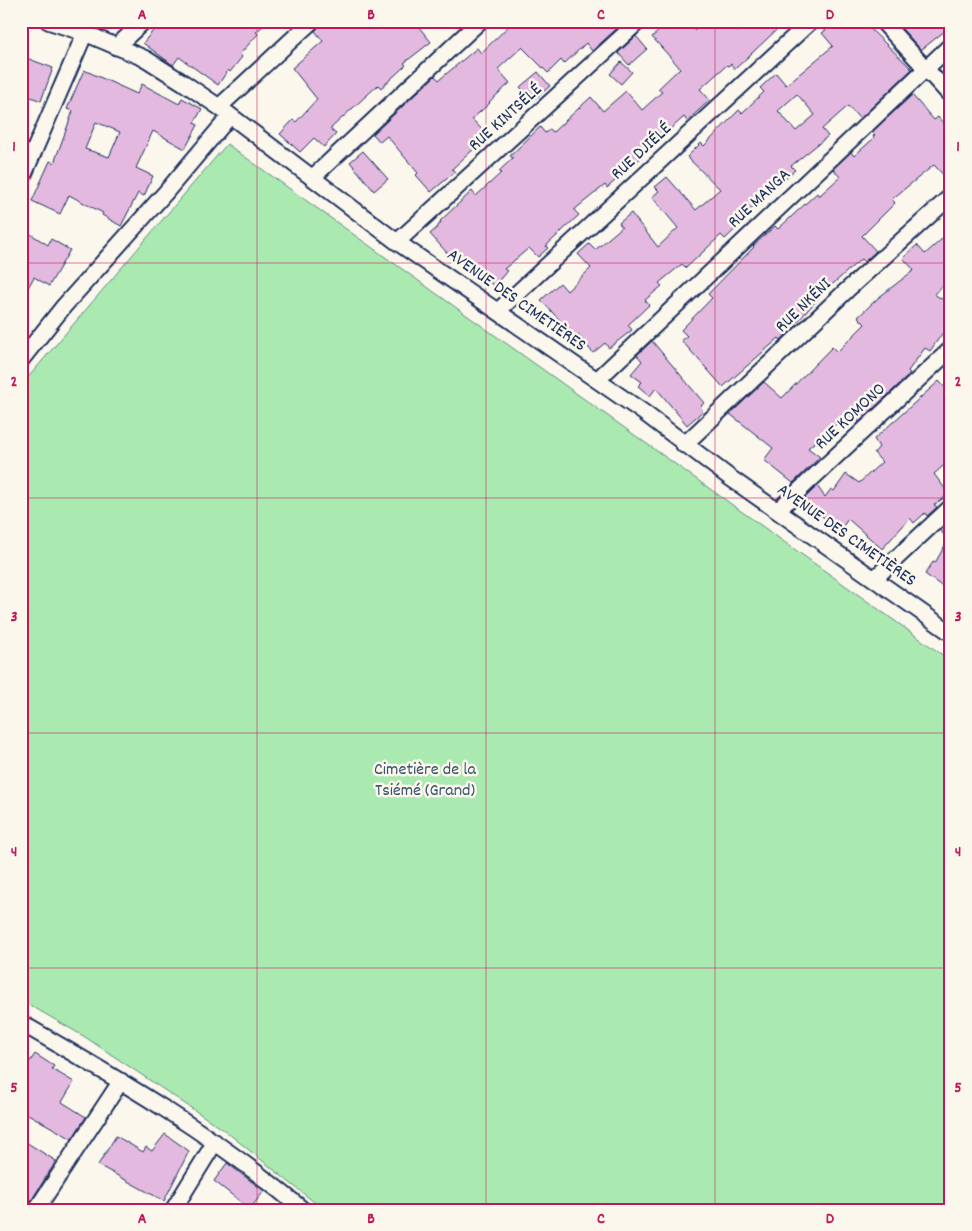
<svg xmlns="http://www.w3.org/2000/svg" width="972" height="1231" viewBox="0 0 972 1231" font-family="Dekko,sans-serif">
<rect width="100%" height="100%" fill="#fbf7ec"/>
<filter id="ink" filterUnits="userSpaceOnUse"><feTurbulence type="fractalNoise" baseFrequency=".02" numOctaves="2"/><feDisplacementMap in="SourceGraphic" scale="10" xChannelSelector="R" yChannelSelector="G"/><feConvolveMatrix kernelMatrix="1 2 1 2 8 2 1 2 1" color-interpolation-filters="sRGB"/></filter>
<g filter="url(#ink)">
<!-- green -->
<path fill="#aae9b0" stroke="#628c87" d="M227,144L951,661V1210H324L224,1130L85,1037L21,1000V387L25,381Z"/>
<!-- building -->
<path fill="#e3b9df" stroke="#1b2f5e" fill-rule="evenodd" d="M161,21H269L256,32L258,34L240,54L242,57L230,72L228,70L218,85L179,57L173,65L143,43Z
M321,21H414L431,42L404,63L406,65L381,88L378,85L330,129L336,134L324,147L314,138L300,152L280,134L293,120L296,122L317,99L292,68L323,41L315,31L321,24Z
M514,21L624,22L592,51L586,43L564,64L561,60L548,73L522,47L498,69L510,83L489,102L490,103L472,119L488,136L452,169L455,172L431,192L416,175L418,173L387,136L380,142L373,134L435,76L439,80L477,48L481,53Z
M670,21H687L694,30L705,21H729L738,32L749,21H786L735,69L731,64L728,66L727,65L700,89L710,100L687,121L684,117L642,154L644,155L607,188L605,185L574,210L579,215L546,246L548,248L538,257L529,248L504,269L507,271L494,286L453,252L449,255L430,234L438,227V226L441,222L440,221L472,191L476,196L501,173L499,171L513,158L510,156L540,127L545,133L550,129L553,132L591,97L603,111L626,91L642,110L662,92L658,89L680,68L652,37Z
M837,21H862L912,69L860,119L848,106L822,129L828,136L791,166L795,170L738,220L741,224L725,239L721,235L686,268L682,264L659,283L662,286L645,300L649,305L628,325L632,330L609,348L605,343L593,353L578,335L575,337L541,300L560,283L567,291L591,268L578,254L589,244L595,250L622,227L619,223L631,213L658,247L678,228L652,197L659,191L655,187L667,177L696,210L720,189L687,157L701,143L704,146L739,110L742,113L764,92L760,88L776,73L786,85L833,46L822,33ZM797,94L815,115L796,131L778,111Z
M895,21H951V26L921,50Z
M636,36L647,49L629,65L618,53Z
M21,56L53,68L41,101L21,93Z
M621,62L632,72L621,84L610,74Z
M84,70L137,94L142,84L179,104L182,98L202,109L194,123L198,125L185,149L153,131L136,168L153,176L144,196L138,193L121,226L102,215L103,213L69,195L60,214L32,201L50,161L54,163L73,111L67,109ZM96,122L120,132L109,157L85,149Z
M538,72L550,86L532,101L520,87Z
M912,95L934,120L938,117L951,132V183L934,165L892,199L895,203L862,236L876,251L864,262L861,259L825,291L781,340L779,338L723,387L681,340L687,336L681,330L712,298L708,294L754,247L753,246L775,226L778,229L817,193L819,196L840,177L833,169L851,152L854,156L874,138L873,136L875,135L872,132Z
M363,151L388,179L374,191L350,162Z
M21,228L48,245L51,239L70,250L49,286L34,277L21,300Z
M951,231V278L934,294L951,305V321L930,351L925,348L908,371L910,373L908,376L859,422L848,414L808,448L820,457L793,483L764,460L773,448L730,414L764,382L782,398L832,347L837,352L865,324L858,317L878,298L914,270L903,258L917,245L925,254Z
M652,341L704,403L700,407L703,411L687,425L656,388L650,396L638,386L642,382L631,374L642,361L637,355Z
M939,381L951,394V459L934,474L949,494L934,505L937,507L927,516L925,513L914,523L910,518L882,549L848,519L841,529L801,502L817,486L825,497L831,489L834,491L846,474L859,483L882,462L874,453L879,447L874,439Z
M949,522L951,524V593L925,574L933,562L935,563L948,540L940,530Z
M35,1054L54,1066L52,1069L74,1082L62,1102L86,1117L72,1139L21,1110V1075Z
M165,1134L189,1151L164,1201L98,1165L116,1136L143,1152L146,1147L152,1151Z
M21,1139L56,1161L31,1201L21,1195Z
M227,1163L264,1191L250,1209L214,1181Z"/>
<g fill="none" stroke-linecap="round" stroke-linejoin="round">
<!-- minor casing -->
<g stroke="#1b2f5e" stroke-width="19">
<path id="minor" d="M48,21L85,33L146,59L184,83L219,107L397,242L643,412L729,477L951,633
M882,21L951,96
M116,47L144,21
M219,107L312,21
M312,178L480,21
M21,181L85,33
M397,242L639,21
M498,311L811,21
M21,360L64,306L166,192L230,116
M597,380L951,45
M684,445L847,290L951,196
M777,511L951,349
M874,579L951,507
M21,1023C120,1080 216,1136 303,1210
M36,1210L121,1081
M173,1210L215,1142"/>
</g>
<!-- minor -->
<use href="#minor" stroke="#fbf7ec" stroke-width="15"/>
</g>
</g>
<!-- grid -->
<path fill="none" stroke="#c2185b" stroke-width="1" stroke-opacity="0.55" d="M257,21V1210M486,21V1210M715,21V1210M21,263H951M21,498H951M21,733H951M21,968H951"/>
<g text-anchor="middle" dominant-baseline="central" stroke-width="5" stroke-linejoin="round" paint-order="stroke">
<!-- street labels -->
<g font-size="18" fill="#1b2f5e" stroke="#fbf7ec">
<text transform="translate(506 118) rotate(-42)">RUE KINTSÉLÉ</text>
<text transform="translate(642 152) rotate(-43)">RUE DJIÉLÉ</text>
<text transform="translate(760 199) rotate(-43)">RUE MANGA</text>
<text transform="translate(516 301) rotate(35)">AVENUE DES CIMETIÈRES</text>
<text transform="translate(804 306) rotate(-44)">RUE NKÉNI</text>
<text transform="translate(851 417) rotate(-43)">RUE KOMONO</text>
<text transform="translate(846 536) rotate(35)">AVENUE DES CIMETIÈRES</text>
</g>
<!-- park labels -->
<g font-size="18" fill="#38546e" stroke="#fbf7ec">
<text x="425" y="770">Cimetière de la<tspan x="425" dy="21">Tsiémé (Grand)</tspan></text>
</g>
</g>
<!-- margin -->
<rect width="972" height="1231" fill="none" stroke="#fbf7ec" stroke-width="55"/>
<rect x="28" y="28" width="916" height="1176" fill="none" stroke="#c2185b" stroke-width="2"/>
<g font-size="16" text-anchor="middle" font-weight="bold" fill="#c2185b">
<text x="142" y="19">A</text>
<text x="371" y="19">B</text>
<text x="601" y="19">C</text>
<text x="830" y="19">D</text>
<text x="14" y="151">1</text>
<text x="958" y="151">1</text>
<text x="14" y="386">2</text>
<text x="958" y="386">2</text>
<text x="14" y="621">3</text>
<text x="958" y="621">3</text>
<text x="14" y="856">4</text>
<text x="958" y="856">4</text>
<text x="14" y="1092">5</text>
<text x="958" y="1092">5</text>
<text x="142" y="1223">A</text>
<text x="371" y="1223">B</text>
<text x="601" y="1223">C</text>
<text x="830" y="1223">D</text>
</g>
</svg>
